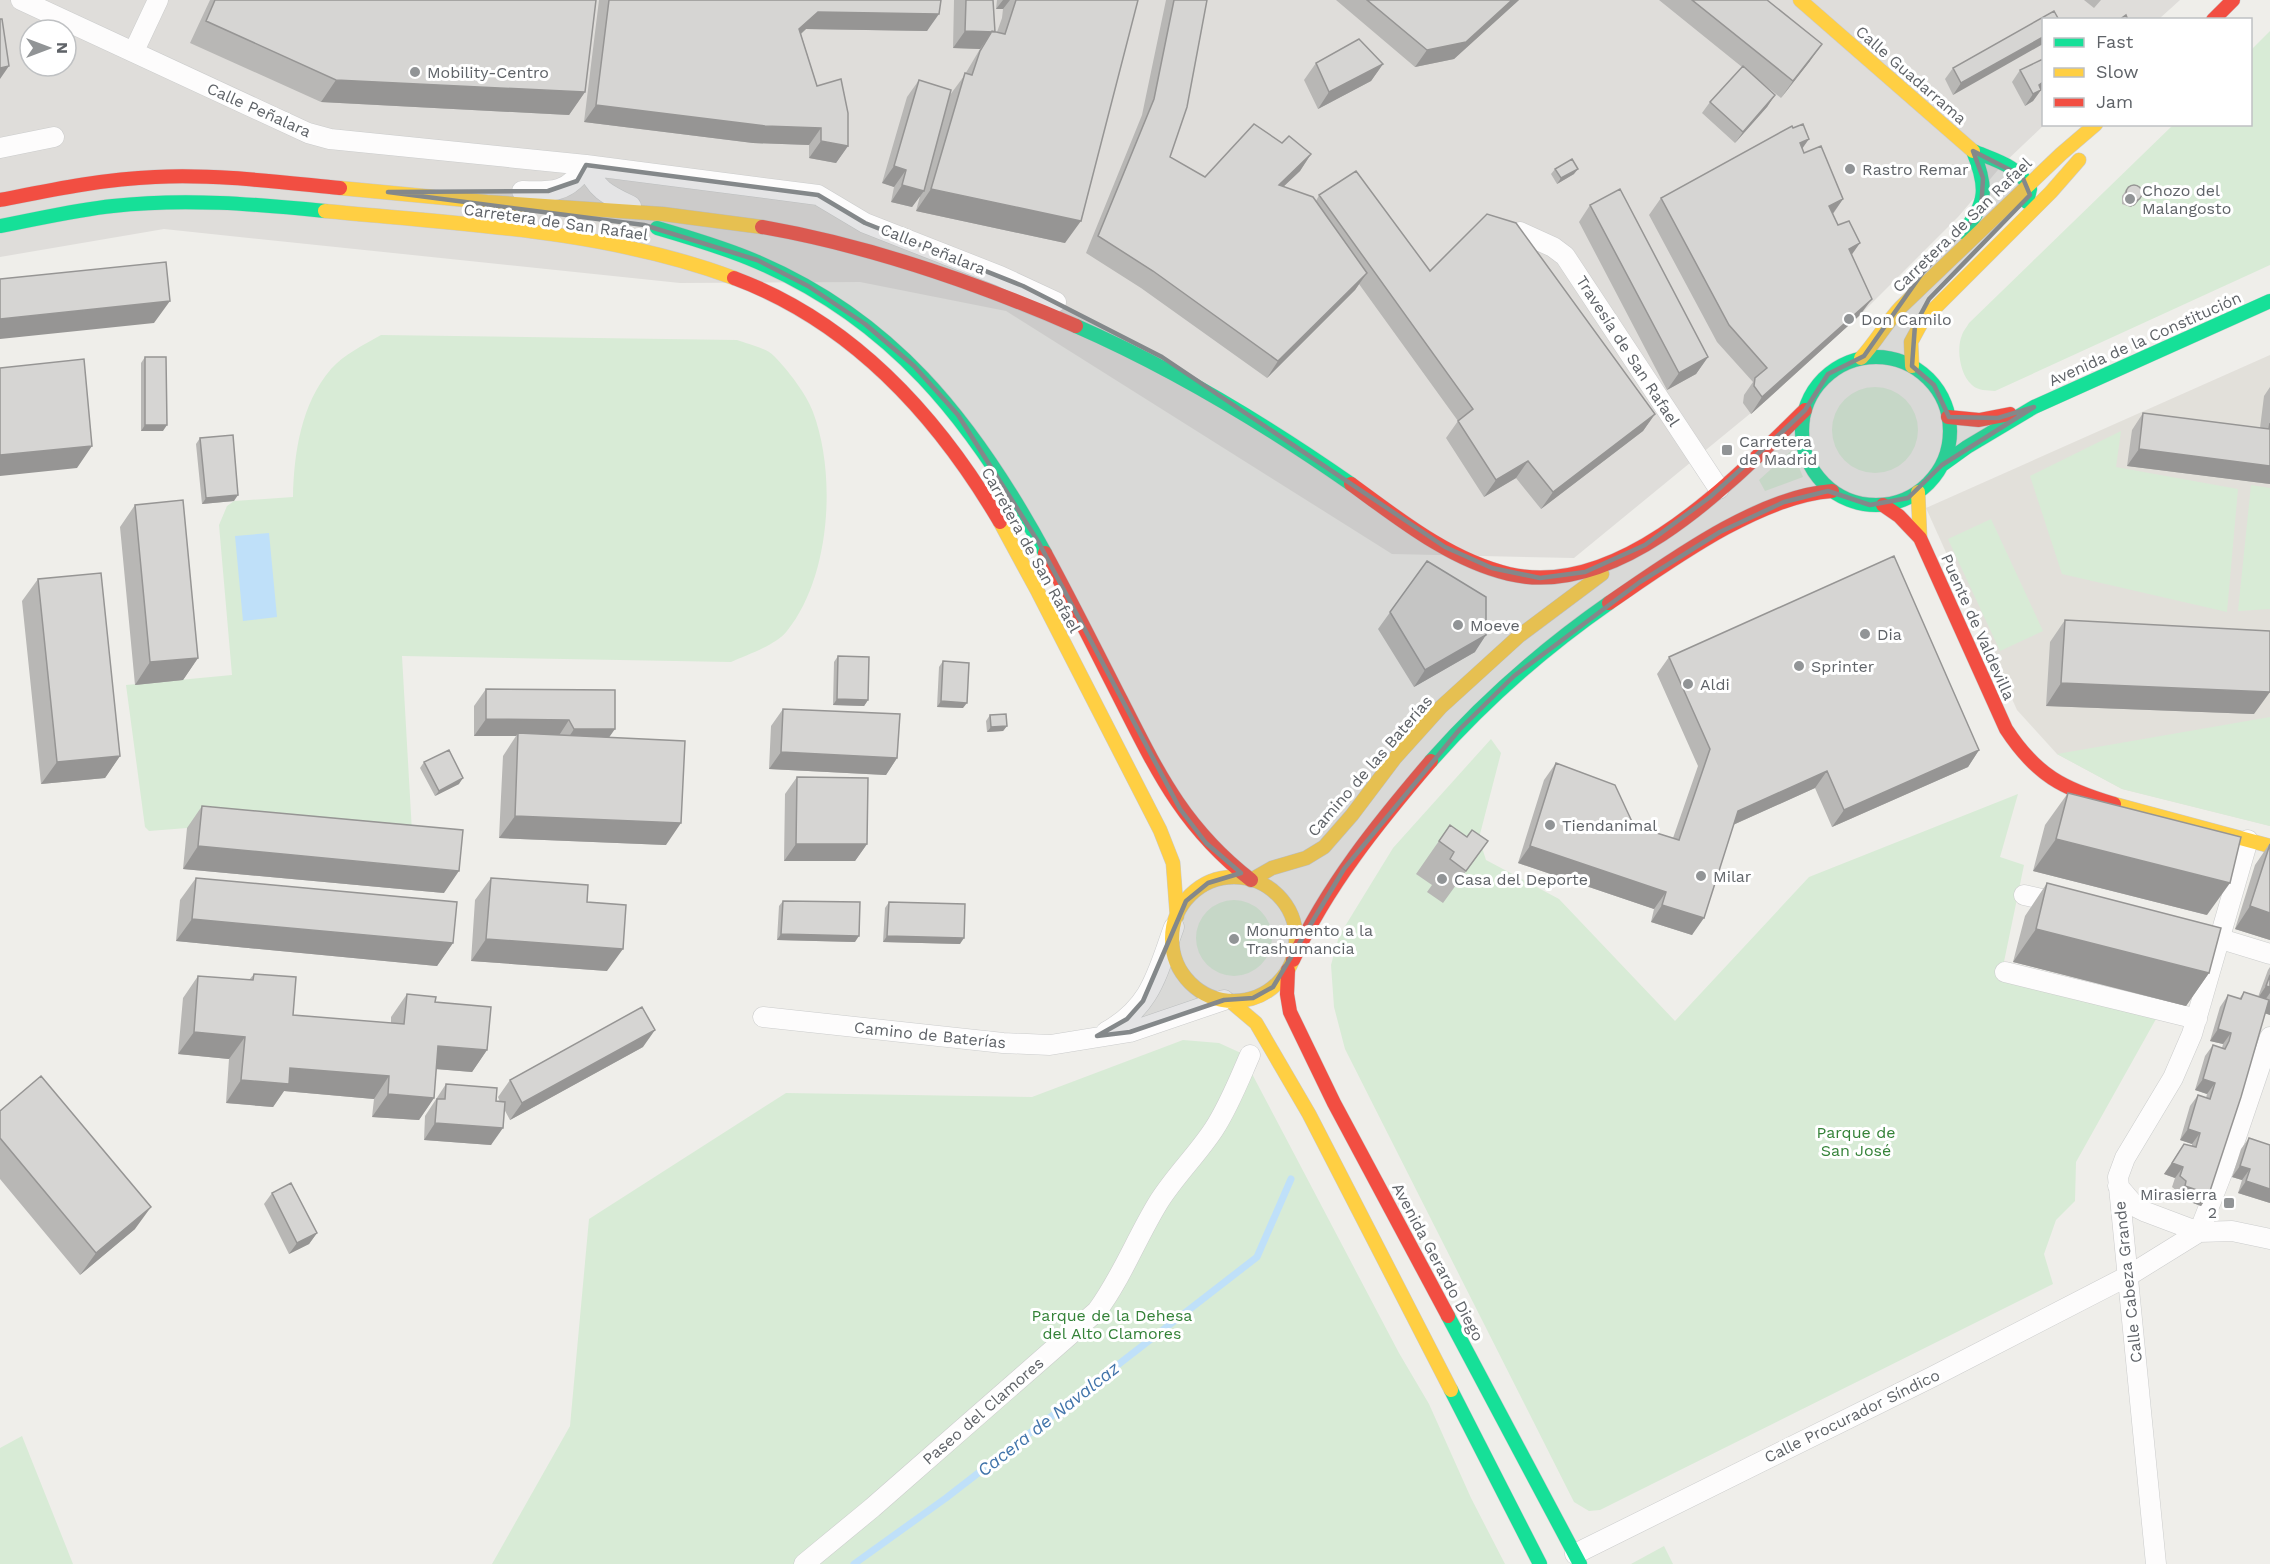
<svg xmlns="http://www.w3.org/2000/svg" width="2270" height="1564" viewBox="0 0 2270 1564" font-family="'Work Sans',sans-serif">
<rect width="100%" height="100%" fill="#efeeea"/>
<!-- industrial -->
<path fill="#dfddda" fill-rule="evenodd" d="M0,0H2180L2159,19L2044,20V125L2003,164L1958,217L1860,315L1768,399L1574,558L1392,554L1006,311L860,282L680,283L164,229L0,257ZM30,30H66V66H30Z"/>
<!-- education -->
<path fill="#e2e0da" d="M2270,355V826L2122,789L2057,754L2017,710L1926,508Z"/>
<!-- green -->
<path fill="#d8ebd6" d="M2270,31V265L1995,391C1987,390 1978,391 1972,385C1960,375 1956,349 1962,335C1963,331 1967,327 1969,323L2173,125L2250,124L2251,50Z
M381,335L737,340C748,344 766,348 774,356C788,370 807,395 813,412C837,476 830,578 787,631C776,645 747,655 731,662L402,656L412,832L187,828L149,831L145,827L126,685L232,675L219,525L227,506L234,501L293,497C294,453 301,404 331,369C343,355 365,344 381,335Z
M1832 430a43 43 0 1 1 86 0a43 43 0 1 1-86 0Z
M2121,431L2116,467L2238,489L2227,612L2062,574L2030,476Z
M1792,450L1803,477L1765,491L1759,480Z
M2251,485L2270,488V609L2238,611Z
M1991,519L2043,631L2000,651L1948,539Z
M2270,717V826L2122,789L2057,754Z
M1491,739L1501,753L1479,838L1486,860L1559,899L1675,1021L1809,877L2018,794L2000,857L2024,865L2000,981L2156,1019L2076,1162L2075,1201L2056,1220L2044,1254L2053,1284L1600,1510L1589,1511L1574,1502L1345,1049L1334,1007L1331,965L1339,936L1393,848Z
M1196 938a38 38 0 1 1 76 0a38 38 0 1 1-76 0Z
M1183,1040L1219,1043L1241,1053L1399,1353L1429,1404L1471,1498L1505,1564H492L570,1426L589,1219L786,1093L1032,1097Z
M22,1436L73,1564H0V1448Z
M1664,1546L1673,1564H1631Z"/>
<!-- water -->
<path fill="#bfe0f9" d="M269,533L277,617L243,621L235,536Z"/>
<g fill="none" stroke-linecap="round" stroke-linejoin="round">
<!-- stream -->
<path stroke="#bfe0f9" stroke-width="7" d="M854,1564L946,1498L1257,1257L1291,1179"/>
<!-- street casing -->
<g stroke="#cbcccc" stroke-width="21">
<path id="street" d="M21,0L308,133L330,139L586,165L818,195L865,223L1000,276L1056,302
M134,51L158,0
M0,148L54,137
M586,165C596,190 608,195 631,206
M522,191C552,192 569,193 586,165
M1520,232L1553,247L1565,256L1719,489
M2024,895L2063,904
M2221,939L2270,954
M2005,972L2197,1019
M763,1017L1003,1043L1050,1045L1130,1032L1224,1000
M1106,1032C1152,1006 1157,973 1174,927
M2118,1186L2136,1207L2146,1212L2199,1232L2232,1231L2270,1239
M2199,1232L2235,1140L2270,1037
M1575,1554L1932,1377L2128,1276L2199,1232
M804,1564L872,1508L1097,1311C1122,1277 1136,1239 1158,1203C1174,1177 1197,1155 1214,1129C1229,1106 1239,1080 1250,1055
M2156,1564L2118,1177L2125,1158L2173,1078L2192,1034L2248,840"/>
</g>
<!-- fast casing -->
<g stroke="#cacacb" stroke-width="15">
<path id="fast" d="M1973,151C1994,160 2020,166 2030,189L2027,202
M0,226C38,219 75,210 113,206C184,198 255,204 325,211
M657,228C688,237 718,246 748,258C891,316 973,421 1045,553
M1963,232C1988,203 1987,186 1973,151
M1076,326C1172,368 1265,424 1351,484
M1802 431a74 74 0 1 1 148 0a74 74 0 1 1-148 0Z
M1942,465L1967,447L2034,407L2270,301
M1431,761C1484,701 1543,649 1609,603
M1448,1316L1580,1564
M1451,1390L1540,1564"/>
</g>
<!-- slow casing -->
<g stroke="#cacacb" stroke-width="15">
<path id="slow" d="M1800,0L1973,151
M340,188L487,202L663,214L762,227
M325,211C460,224 606,230 734,278
M1861,358C1876,342 1886,323 1901,307L2061,154L2096,124
M1912,366L1911,342L1923,320L2051,192L2079,160
M1918,492L1920,538
M1000,522L1038,592L1160,830L1173,863L1177,916
M2114,804L2270,846
M1172 939a62 62 0 1 1 124 0a62 62 0 1 1-124 0Z
M1251,880L1272,868L1306,858L1324,847L1352,815L1395,758L1441,707L1519,636L1602,574
M1230,1001L1256,1023L1309,1114L1451,1390"/>
</g>
<!-- jam casing -->
<g stroke="#cacacb" stroke-width="15">
<path id="jam" d="M2213,20L2233,0
M0,200C51,190 103,179 155,177C217,174 278,182 340,188
M762,227C870,246 975,282 1076,326
M734,278C852,322 937,415 1000,522
M1948,417L1979,420L2010,414
M1351,484C1399,519 1450,560 1509,574C1620,600 1733,480 1805,410
M1883,505L1899,516L1920,538L2006,729C2036,775 2063,789 2114,804
M1045,553C1071,601 1096,651 1121,700C1158,773 1184,828 1251,880
M1609,603C1669,562 1759,496 1832,491
M1293,960C1327,886 1378,823 1431,761
M1288,970L1287,994L1290,1012L1334,1103L1448,1316"/>
</g>
<!-- street -->
<use href="#street" stroke="#fdfcfc" stroke-width="20"/>
<!-- fast -->
<use href="#fast" stroke="#16e098" stroke-width="14"/>
<!-- slow -->
<use href="#slow" stroke="#ffcf43" stroke-width="14"/>
<!-- jam -->
<use href="#jam" stroke="#f24e42" stroke-width="14"/>
</g>
<!-- wall -->
<path fill="#b8b7b5" d="M210,0H596L585,92L569,115L321,102L190,43Z
M599,0H941L927,31L806,29L801,34L817,86L848,146L836,163L809,158V145L753,143L584,122Z
M954,0H993L995,32H997L1002,18L1003,9H996L997,0H1138L1065,243L916,211L920,196L912,207L891,202L894,187L882,183L907,97L919,80L950,95L964,76L980,49L953,48Z
M1166,0H1207L1170,157L1205,177L1282,143L1311,154L1300,171L1283,187L1316,201L1319,195L1430,271L1655,414L1643,431L1541,509L1516,478L1484,497L1446,438L1458,421L1359,284L1355,290L1267,378L1141,288L1086,253L1142,115Z
M1336,0H1519L1454,59L1415,67Z
M1659,0H1767L1810,61L1781,98L1756,78L1775,95L1767,107L1735,143L1702,113L1710,102L1742,67Z
M2084,0H2101L2094,8Z
M2054,11L1953,95L1945,79L1953,68Z
M1316,63L1383,64L1371,81L1318,109L1304,80Z
M2020,70L2041,90L2033,101L2025,106L2012,82Z
M1802,149L1804,153L1843,199L1833,214L1851,255L1860,315L1751,414L1743,403L1744,395L1753,382L1717,342L1649,215L1661,198Z
M1555,169L1574,174L1557,184L1551,174Z
M2129,186L2135,205L2130,207L2122,204V196Z
M1590,205L1708,357L1696,374L1667,390L1579,222Z
M145,357L163,431H141V363Z
M2270,387V484L2127,466L2132,430L2143,413L2260,428L2264,396Z
M200,438L234,501L202,504L196,444Z
M135,505L198,658L183,680L135,685L120,527Z
M1427,561L1475,652L1414,687L1378,629Z
M38,579L120,756L105,778L41,784L22,601Z
M2065,620L2254,714L2046,706L2050,642Z
M838,656L868,700L864,706L833,705L834,662Z
M1669,657L1979,750L1968,767L1832,827L1815,788L1733,825L1692,935L1651,922L1654,909L1518,863L1544,780L1556,763L1634,826L1673,838L1698,766L1657,674Z
M943,661L963,708L937,707L939,667Z
M486,689L615,690L609,737L666,845L499,838L503,756L516,736H474V706Z
M783,709L897,758L886,775L769,769L771,726Z
M990,715L1007,726L1003,731L987,732L986,721Z
M424,762L459,784L435,796L420,768Z
M797,777L867,844L855,861H784L785,794Z
M2068,793L2207,915L2033,871L2045,825Z
M202,806L444,893L183,869L187,828Z
M1450,825L1466,837L1488,841L1443,903L1427,892L1432,885L1416,874Z
M2270,843V940L2235,929L2255,865Z
M196,878L453,943L437,966L176,941L180,900Z
M491,878L587,902L607,971L471,961L475,900Z
M2047,883L2209,973L2186,1006L2013,962L2025,916Z
M783,901L855,942L777,940L779,906Z
M889,902L960,944L883,942L885,908Z
M2270,967V1015L2265,1013L2209,1194L2201,1206L2177,1197L2178,1192L2172,1187L2175,1178L2164,1174L2184,1144L2192,1146V1144L2180,1140L2190,1106L2198,1095L2206,1098L2207,1094L2195,1090L2205,1056L2213,1045L2222,1048L2223,1044L2210,1041L2220,1007L2228,995L2239,999L2244,992L2258,997L2268,970Z
M254,974L293,1015L391,1023V1017L407,994L435,1002L487,1050L472,1072L436,1069L434,1098L419,1120L372,1117L374,1099L284,1091L273,1107L226,1103L229,1059L178,1054L183,998L198,976L249,980Z
M643,1047L510,1120L504,1109L491,1145L424,1140L425,1116L446,1084L496,1101L500,1102L498,1097L510,1080Z
M0,1111L135,1229L80,1275L0,1179Z
M2249,1138L2270,1203L2238,1193L2242,1180L2232,1177L2241,1149Z
M272,1193L317,1233L309,1244L289,1254L264,1204Z"/>
<!-- shaded-wall -->
<path fill="#969594" d="M1003,0H1010L1003,9H996Z
M1512,0H1519L1454,59L1415,67L1427,50Z
M818,12L939,14L927,31L806,29L787,46L799,29Z
M965,31L992,32L980,49L953,48Z
M2043,37V44L1953,95L1961,83Z
M1822,44L1810,61L1781,98L1793,81Z
M1383,64L1371,81L1318,109L1329,92Z
M9,66L0,79V68Z
M336,80L585,92L569,115L321,102Z
M2043,82V88L2041,90L2033,101L2025,106L2039,85Z
M1775,95L1767,107L1735,143L1743,132Z
M596,105L821,128L809,145L753,143L584,122Z
M1809,139L1797,156L1800,143Z
M821,141L848,146L836,163L809,158Z
M1311,154L1300,171L1267,202L1279,185Z
M894,166L906,170L894,187L882,183Z
M1578,169L1574,174L1557,184L1561,178Z
M902,185L924,191L912,207L891,202Z
M931,189L1081,221L1065,243L916,211Z
M1843,199L1831,216L1829,206Z
M2139,200L2135,205L2130,207L2134,202Z
M1860,243L1848,260L1849,249Z
M1367,273L1355,290L1267,378L1278,361Z
M1872,299L1860,315L1751,414L1762,397Z
M170,301L154,323L0,339V319Z
M1708,357L1696,374L1667,390L1679,373Z
M1655,414L1643,431L1541,509L1553,492Z
M145,425H167L163,431H141Z
M92,446L77,468L0,476V455Z
M2139,449L2270,466V484L2127,466Z
M1528,461L1516,478L1484,497L1496,480Z
M238,495L234,501L202,504L206,498Z
M1486,635L1475,652L1414,687L1425,670Z
M198,658L183,680L135,685L150,662Z
M2061,683L2270,692L2254,714L2046,706Z
M837,699L868,700L864,706L833,705Z
M941,701L967,703L963,708L937,707Z
M486,719L569,720L558,737L518,733L516,736H474Z
M1007,726L1003,731L987,732L991,727Z
M574,729H615L603,746H563Z
M1979,750L1968,767L1832,827L1844,810Z
M781,752L897,758L886,775L769,769Z
M120,756L105,778L41,784L57,762Z
M1827,771L1815,788L1726,828L1738,811Z
M463,778L459,784L435,796L439,791Z
M515,816L681,823L666,845L499,838Z
M2056,839L2230,883L2207,915L2033,871Z
M796,844H867L855,861H784Z
M198,846L459,871L444,893L183,869Z
M1530,846L1666,892L1654,909L1518,863Z
M1662,905L1704,918L1692,935L1651,922Z
M2250,906L2270,913V940L2235,929Z
M192,919L453,943L437,966L176,941Z
M2036,929L2209,973L2186,1006L2013,962Z
M781,934L859,936L855,942L777,940Z
M887,936L964,938L960,944L883,942Z
M486,939L623,949L607,971L471,961Z
M2266,986L2270,987V993L2265,1000L2258,998Z
M2269,1000L2270,1001V1015L2261,1012Z
M2218,1029L2231,1033L2223,1044L2210,1041Z
M655,1030L643,1047L510,1120L522,1103Z
M194,1032L245,1037L229,1059L178,1054Z
M438,1046L487,1050L472,1072L423,1068Z
M290,1068L389,1076L374,1099L284,1091L273,1107L226,1103L241,1080Z
M2203,1079L2215,1083L2207,1094L2195,1090Z
M388,1094L434,1098L419,1120L372,1117Z
M435,1123L503,1128L491,1145L424,1140Z
M2188,1129L2200,1133L2192,1144L2180,1140Z
M2172,1163L2183,1167L2175,1178L2164,1174Z
M2240,1166L2250,1169L2242,1180L2232,1177Z
M2246,1181L2270,1189V1203L2238,1193Z
M2185,1186L2209,1194L2201,1206L2177,1197Z
M151,1207L135,1229L80,1275L96,1253Z
M317,1233L309,1244L289,1254L297,1243Z"/>
<!-- building -->
<path fill="#d6d5d3" stroke="#969594" stroke-width="1.5" d="M215,0H596L585,92L336,80L206,21Z
M609,0H941L939,14L818,12L799,29L817,86L841,79L848,113V146L821,141V128L765,126L596,105Z
M966,0H993L995,32L965,31Z
M1016,0H1138L1081,221L931,189L965,73L972,75L980,51L992,31L1005,34Z
M1174,0H1207L1187,107L1170,157L1205,177L1254,124L1282,143L1289,136L1311,154L1279,185L1313,197L1367,273L1278,361L1153,271L1098,236L1154,99Z
M1367,0H1512L1466,42L1427,50Z
M1692,0H1767L1822,44L1793,81Z
M2054,11L2059,20H2043V37L1961,83L1953,68Z
M2126,15L2128,20H2119Z
M0,19H2L9,66L0,68Z
M1359,39L1383,64L1329,92L1316,63Z
M2043,59V82L2039,85L2041,90L2033,94L2020,70Z
M1743,66L1775,95L1743,132L1710,102Z
M919,80L951,90L924,191L902,185L906,170L894,166Z
M1803,124L1809,139L1800,143L1804,153L1821,146L1843,199L1829,206L1838,225L1849,221L1860,243L1849,249L1872,299L1762,397L1754,386L1755,378L1767,368L1729,325L1661,198L1792,126L1793,128Z
M1572,159L1578,169L1561,178L1555,169Z
M1356,171L1430,271L1487,214L1516,223L1655,414L1553,492L1528,461L1496,480L1458,421L1473,409L1319,195Z
M2126 193a8 8 0 1 1 16 0a8 8 0 1 1-16 0Z
M1620,189L1708,357L1679,373L1590,205Z
M166,262L170,301L0,319V279Z
M145,357H166L167,425H145Z
M84,359L92,446L0,455V368Z
M2143,413L2269,429L2270,423V466L2139,449Z
M233,435L238,495L206,498L200,438Z
M183,500L198,658L150,662L135,505Z
M1894,556L1979,750L1844,810L1827,771L1738,811L1704,918L1662,905L1666,892L1530,846L1556,763L1615,785L1634,826L1679,840L1710,749L1669,657Z
M1427,561L1486,597V635L1425,670L1390,612Z
M101,573L120,756L57,762L38,579Z
M2065,620L2270,631V692L2061,683Z
M838,656L869,657L868,700L837,699Z
M943,661L969,663L967,703L941,701Z
M486,689L615,690V729H574L569,720L486,719Z
M783,709L900,714L897,758L781,752Z
M1006,714L1007,726L991,727L990,715Z
M518,733L685,741L681,823L515,816Z
M449,750L463,778L439,791L424,762Z
M797,777L868,778L867,844H796Z
M2068,793L2241,837L2230,883L2056,839Z
M202,806L463,830L459,871L198,846Z
M1450,825L1467,837L1472,830L1488,841L1466,871L1450,859L1454,852L1439,841Z
M2270,844V913L2250,906Z
M196,878L457,902L453,943L192,919Z
M491,878L588,885L587,902L626,905L623,949L486,939Z
M2047,883L2221,928L2209,973L2036,929Z
M783,901L860,902L859,936L781,934Z
M889,902L965,904L964,938L887,936Z
M254,974L296,977L293,1015L404,1024L407,994L436,997L435,1002L491,1007L487,1050L438,1046L434,1098L388,1094L389,1076L290,1068L289,1084L241,1080L245,1037L194,1032L198,976L253,980Z
M2270,975V987L2266,986Z
M2244,992L2269,1000L2241,1097L2209,1194L2185,1186L2186,1181L2180,1176L2183,1167L2172,1163L2184,1144L2196,1147L2200,1133L2188,1129L2198,1095L2210,1099L2215,1083L2203,1079L2213,1045L2225,1049L2229,1041L2231,1033L2218,1029L2228,995L2241,999Z
M642,1007L655,1030L522,1103L510,1080Z
M41,1076L151,1207L96,1253L0,1138V1111Z
M446,1084L497,1088L496,1101L505,1102L503,1128L435,1123L437,1099H445Z
M2249,1138L2270,1145V1189L2246,1181L2250,1169L2240,1166Z
M291,1183L317,1233L297,1243L272,1193Z"/>
<!-- marked area -->
<path fill="#84888a" fill-opacity="0.2" stroke="#84888a" stroke-width="4.5" stroke-linejoin="round" d="M1973,151L2022,176L2030,195L1929,299L1915,325L1912,366L1934,385L1949,417L1998,418L2034,407L1942,465L1908,498L1870,505L1828,491L1784,502L1720,532L1640,582L1514,676L1460,729L1344,869L1273,987L1253,998L1224,1000L1130,1032L1097,1036L1127,1019L1143,1001L1186,901L1208,883L1241,873L1206,843L1180,809L1039,543L958,415L914,366L865,324L808,286L757,260L644,225L388,192L548,191L577,181L586,165L818,195L865,223L1023,286L1162,357L1445,547L1492,568L1540,578L1585,572L1645,545L1710,497L1782,432L1805,410L1828,374L1864,356L1923,272L1981,211L1983,178Z"/>
<!-- markers -->
<g fill="#919496" stroke="#fff" stroke-width="2">
<circle cx="415" cy="72" r="6"/>
<circle cx="1850" cy="169" r="6"/>
<circle cx="2130" cy="199" r="6"/>
<circle cx="1849" cy="319" r="6"/>
<rect x="1721" y="444" width="12" height="12" rx="3"/>
<circle cx="1458" cy="625" r="6"/>
<circle cx="1865" cy="634" r="6"/>
<circle cx="1799" cy="666" r="6"/>
<circle cx="1688" cy="684" r="6"/>
<circle cx="1550" cy="825" r="6"/>
<circle cx="1701" cy="876" r="6"/>
<circle cx="1442" cy="879" r="6"/>
<circle cx="1234" cy="939" r="6"/>
<rect x="2223" y="1197" width="12" height="12" rx="3"/>
</g>
<g text-anchor="middle" dominant-baseline="central" stroke-width="6" stroke-linejoin="round" paint-order="stroke">
<!-- poi labels -->
<g font-size="16" fill="#5f6368" stroke="#fff" text-anchor="start">
<text x="427" y="72">Mobility-Centro</text>
<text x="1862" y="169">Rastro Remar</text>
<text x="2142" y="190">Chozo del<tspan x="2142" dy="18">Malangosto</tspan></text>
<text x="1861" y="319">Don Camilo</text>
<text x="1739" y="441">Carretera<tspan x="1739" dy="18">de Madrid</tspan></text>
<text x="1470" y="625">Moeve</text>
<text x="1877" y="634">Dia</text>
<text x="1811" y="666">Sprinter</text>
<text x="1700" y="684">Aldi</text>
<text x="1562" y="825">Tiendanimal</text>
<text x="1713" y="876">Milar</text>
<text x="1454" y="879">Casa del Deporte</text>
<text x="1246" y="930">Monumento a la<tspan x="1246" dy="18">Trashumancia</tspan></text>
<text x="2217" y="1194" text-anchor="end">Mirasierra<tspan x="2217" dy="18">2</tspan></text>
</g>
<!-- street labels -->
<g font-size="16" fill="#5f6368" stroke="#fff">
<text transform="translate(1911 75) rotate(41)">Calle Guadarrama</text>
<text transform="translate(259 110) rotate(24)">Calle Peñalara</text>
<text transform="translate(556 222) rotate(8)">Carretera de San Rafael</text>
<text transform="translate(1962 225) rotate(-44)">Carretera de San Rafael</text>
<text transform="translate(933 249) rotate(22)">Calle Peñalara</text>
<text transform="translate(2145 339) rotate(-24)">Avenida de la Constitución</text>
<text transform="translate(1628 351) rotate(57)">Travesía de San Rafael</text>
<text transform="translate(1031 550) rotate(61)">Carretera de San Rafael</text>
<text transform="translate(1978 627) rotate(66)">Puente de Valdevilla</text>
<text transform="translate(1370 766) rotate(-49)">Camino de las Baterías</text>
<text transform="translate(930 1035) rotate(6)">Camino de Baterías</text>
<text transform="translate(1438 1262) rotate(62)">Avenida Gerardo Diego</text>
<text transform="translate(2128 1282) rotate(-96)">Calle Cabeza Grande</text>
<text transform="translate(983 1411) rotate(-41)">Paseo del Clamores</text>
<text transform="translate(1852 1416) rotate(-26)">Calle Procurador Síndico</text>
</g>
<!-- park labels -->
<g font-size="16" fill="#348238" stroke="#fff">
<text x="1856" y="1132">Parque de<tspan x="1856" dy="18">San José</tspan></text>
<text x="1112" y="1315">Parque de la Dehesa<tspan x="1112" dy="18">del Alto Clamores</tspan></text>
</g>
<!-- water labels -->
<g font-size="18" font-style="italic" fill="#4174aa" stroke="#fff">
<text transform="translate(1048 1419) rotate(-38)">Cacera de Navalcaz</text>
</g>
</g>
<!-- legend -->
<rect x="2042" y="18" width="210" height="108" fill="#ffffff" stroke="#bfc1c3" stroke-width="1.5"/>
<rect x="2054" y="38" width="30" height="9" fill="#16e098" stroke="#bfc1c3" stroke-width="1.5"/>
<text x="2096" y="48" font-size="18" fill="#5f6368">Fast</text>
<rect x="2054" y="68" width="30" height="9" fill="#ffcf43" stroke="#bfc1c3" stroke-width="1.5"/>
<text x="2096" y="78" font-size="18" fill="#5f6368">Slow</text>
<rect x="2054" y="98" width="30" height="9" fill="#f24e42" stroke="#bfc1c3" stroke-width="1.5"/>
<text x="2096" y="108" font-size="18" fill="#5f6368">Jam</text>
<!-- north arrow -->
<g transform="translate(48 48) rotate(90)"><circle r="28" fill="#ffffff" stroke="#bfc1c3" stroke-width="1.5"/>
<path d="M0-4.5L10 22L0 15L-10 22Z" fill="#919496"/>
<text y="-9" font-size="16" font-weight="bold" text-anchor="middle" fill="#5f6368">N</text>
</g>
</svg>
